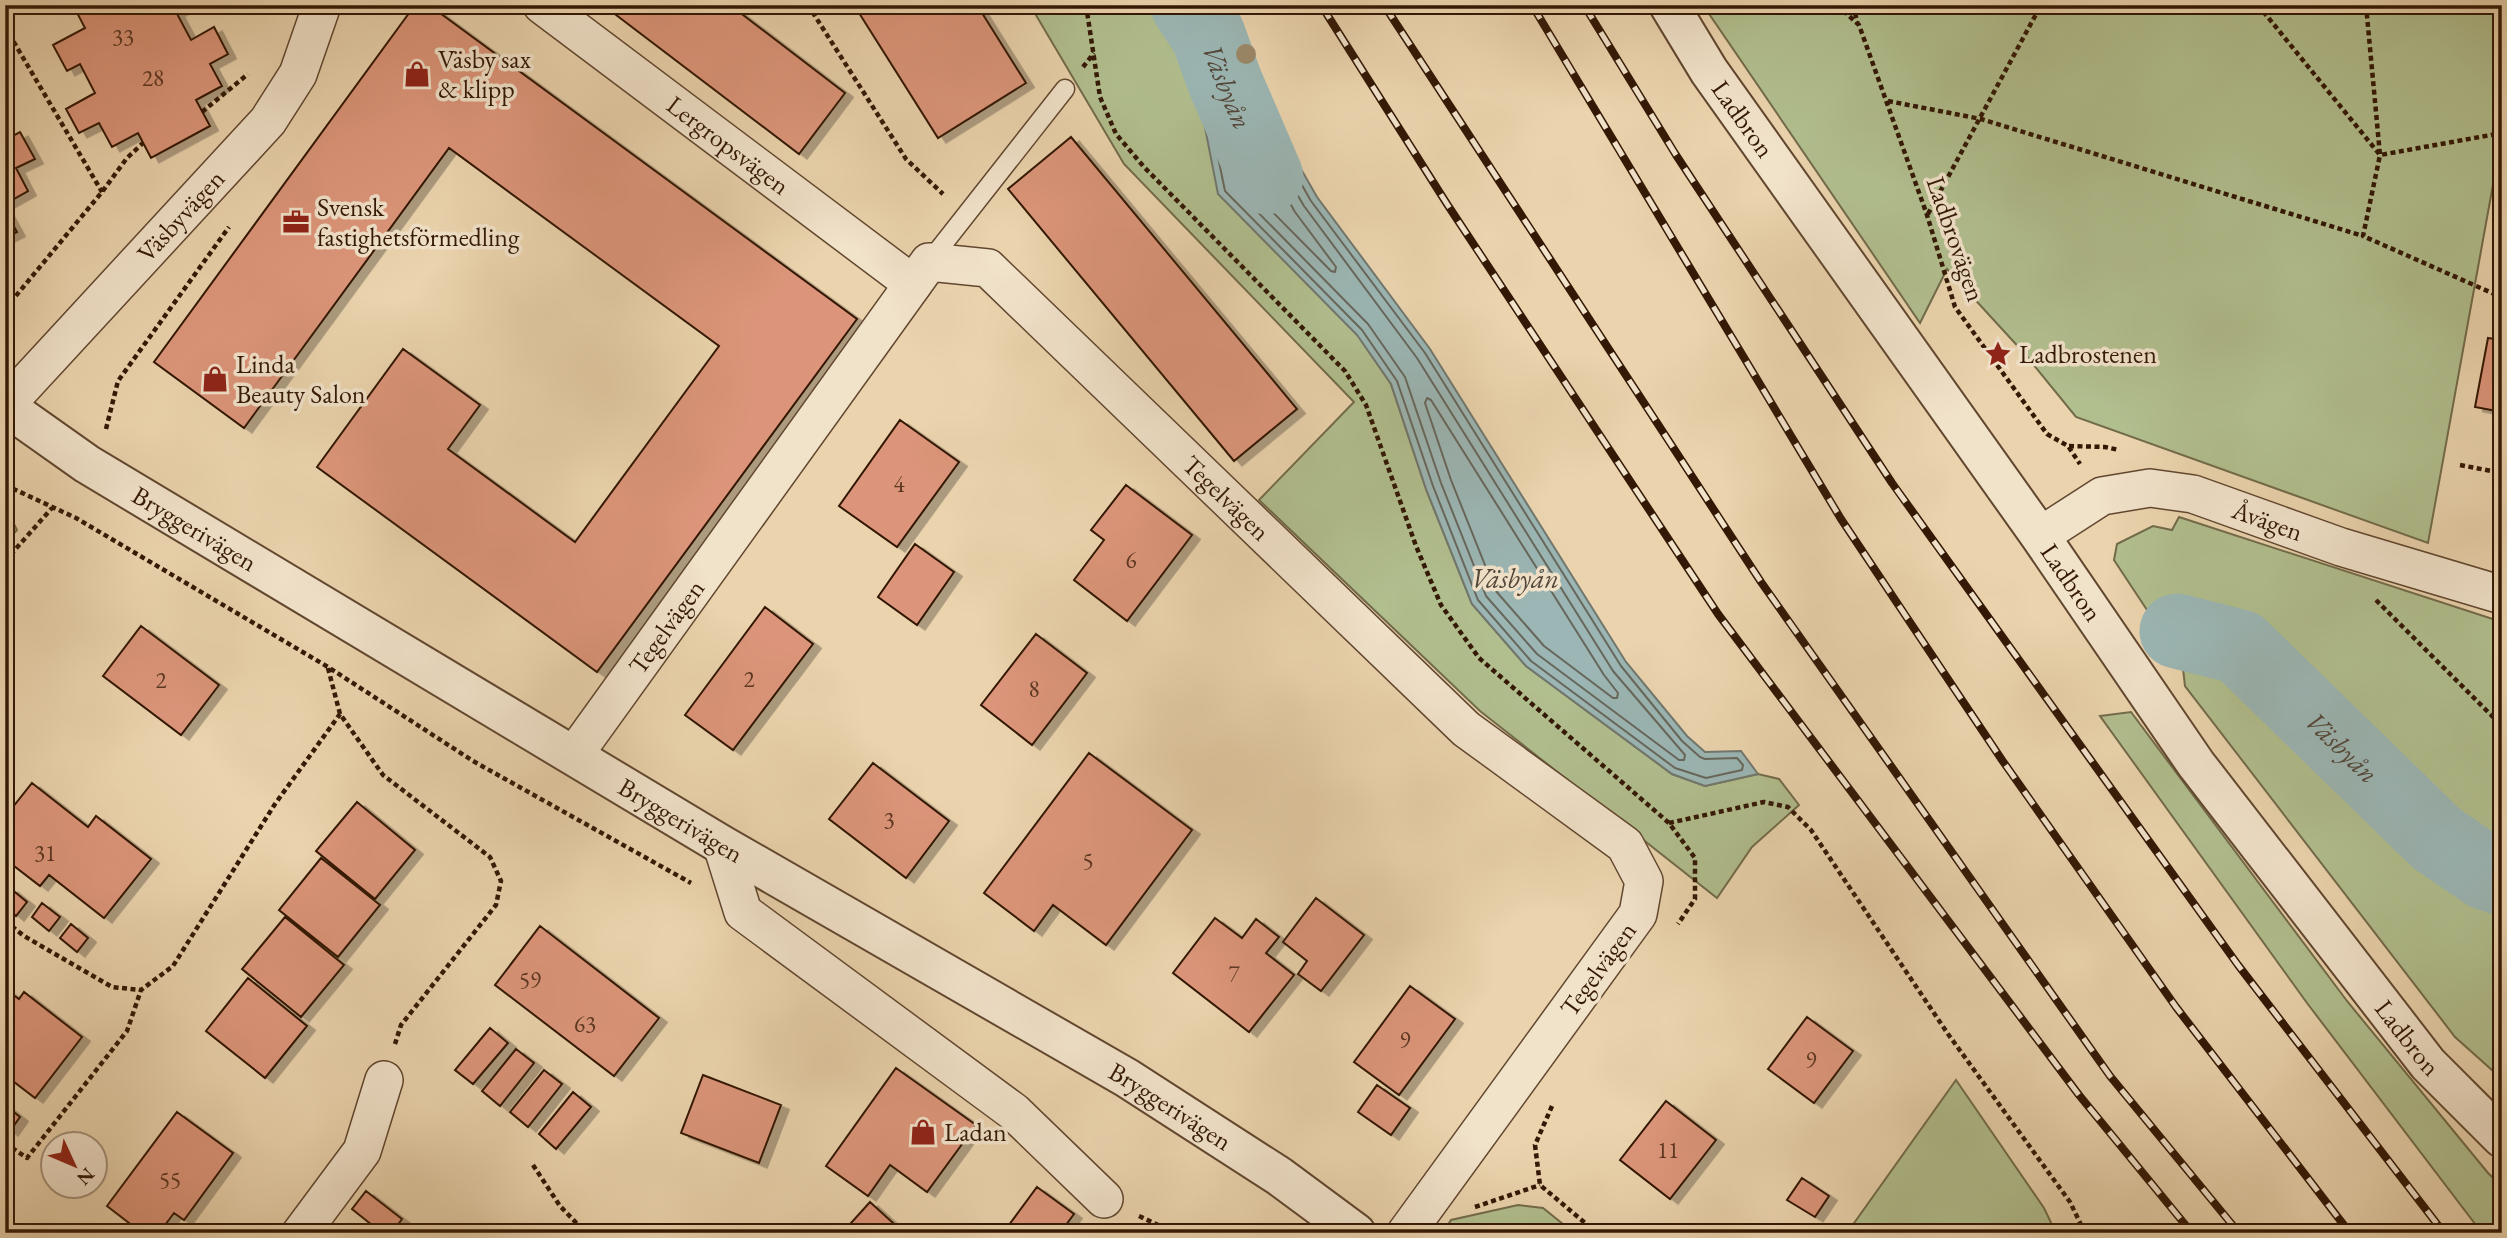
<svg xmlns="http://www.w3.org/2000/svg" width="2507" height="1238" viewBox="0 0 2507 1238" font-family="'EB Garamond',serif">
<defs>
<filter id="shadow"><feDropShadow dx="8" dy="4.5" stdDeviation="0" flood-color="#0004"/></filter>
</defs>
<rect width="100%" height="100%" fill="#ead3ad"/>
<filter id="stains"><feTurbulence type="fractalNoise" baseFrequency=".00286" numOctaves="4"/><feColorMatrix values="0 0 0 0 .2 0 0 0 0 .09 0 0 0 0 .02 0 0 0 .5 -.17"/></filter>
<radialGradient id="worn" r=".72"><stop offset=".6" stop-color="#630" stop-opacity="0"/><stop offset="1" stop-color="#630" stop-opacity=".3"/></radialGradient>
<!-- green -->
<path fill="#b1be8e" stroke="#726b4a" stroke-width="2" d="M1030,5H1167L1195,43L1202,86L1200,102L1391,384L1426,489L1472,604L1526,666L1672,774L1705,786L1758,774L1779,779L1799,805L1752,847L1717,898L1480,711L1259,500L1354,402L1124,164Z
M1703,5H2502V135L2428,543L2076,417L2024,353L1947,269L1920,323Z
M5,513L12,520L17,530L5,543Z
M2179,517L2502,622V856L2454,827L2248,629L2196,608L2149,613L2114,560L2117,544L2153,526L2172,530Z
M2205,651L2304,732L2418,849L2502,900V1079L2455,1037L2185,686L2182,660Z
M2131,712L2347,1001L2488,1173L2502,1186V1233H2482L2307,1003L2100,716Z
M1956,1080L2044,1208L2056,1233H1847Z
M1518,1205L1543,1208L1574,1233H1443L1451,1220Z"/>
<!-- water -->
<path fill="#9bb6b4" stroke="#71776e" stroke-width="2" d="M1249,78L1317,197L1430,349L1626,662L1687,736L1705,752L1741,751L1758,774L1705,786L1672,774L1526,666L1472,604L1426,489L1391,384L1357,335L1218,194L1200,102L1202,86Z"/>
<g fill="none" stroke-linecap="round" stroke-linejoin="round">
<!-- shore -->
<path stroke="#67675c" stroke-width="2" d="M1243,86L1247,88L1311,201L1425,353L1621,666L1682,741L1700,757L1705,759L1737,758L1743,765L1742,770L1706,778L1675,768L1531,661L1478,600L1433,486L1397,381L1362,330L1225,191L1207,103L1210,92Z
M1239,96L1304,206L1417,358L1613,671L1685,755L1684,760H1679L1537,654L1486,596L1441,483L1405,377L1368,324L1233,187L1216,102L1218,99Z
M1231,108L1237,109L1295,212L1336,267L1335,272L1331,271L1242,181L1228,112Z
M1427,398L1431,400L1604,675L1618,693L1617,698H1613L1544,646L1495,590L1451,480L1425,403Z"/>
<!-- river -->
<g stroke="#9bb6b4" stroke-width="75">
<path id="s1" d="M1188,5L1208,35L1225,82L1266,177"/>
<path id="s2" d="M2177,631L2240,647L2437,839L2487,873L2502,878"/>
</g>
</g>
<!-- building -->
<path fill="#dc957a" stroke="#331805" stroke-width="2" filter="url(#shadow)" d="M73,5H189L176,12L191,40L214,27L228,54L210,64L222,86L196,100L210,126L151,158L138,133L112,147L99,123L79,133L66,109L95,93L80,64L67,71L53,45L85,28Z
M415,5H429L857,319L597,672L317,467L403,349L480,405L448,449L575,542L719,346L449,148L244,428L154,362Z
M603,5H730L845,93L799,154Z
M854,5H977L1026,83L938,138Z
M20,132L35,159L16,168L28,191L5,204V140Z
M1071,137L1297,409L1234,461L1008,189Z
M5,210L17,232L5,238Z
M2488,338L2502,340V412L2475,407Z
M900,420L959,462L897,547L839,506Z
M1126,485L1192,535L1127,621L1074,580L1104,540L1091,530Z
M915,544L954,572L917,625L878,597Z
M765,607L813,644L733,750L685,715Z
M141,626L219,685L181,735L103,676Z
M1036,634L1087,673L1032,745L981,705Z
M1089,753L1192,830L1106,945L1053,905L1034,931L984,893Z
M873,763L949,821L906,878L829,819Z
M32,783L88,827L96,816L151,859L104,918L49,875L40,886L5,859V817Z
M357,802L415,850L375,899L316,851Z
M321,858L380,905L338,957L279,910Z
M10,888L27,902L16,916L5,907V894Z
M1316,898L1364,935L1321,991L1298,974L1307,961L1283,942Z
M42,903L60,917L49,931L32,917Z
M285,917L344,965L301,1017L242,969Z
M1215,918L1242,938L1256,919L1279,937L1266,953L1294,975L1249,1032L1173,973Z
M71,924L88,938L77,952L60,938Z
M540,926L659,1018L614,1076L495,985Z
M248,978L307,1026L265,1078L206,1031Z
M1410,986L1455,1019L1399,1095L1354,1062Z
M5,989L19,999L24,992L82,1037L35,1098L5,1075Z
M1807,1017L1853,1051L1814,1103L1768,1069Z
M490,1028L508,1043L473,1084L455,1070Z
M516,1049L534,1063L500,1106L482,1091Z
M896,1068L976,1125L927,1192L890,1165L868,1196L826,1166Z
M544,1070L562,1084L528,1127L510,1112Z
M703,1075L781,1105L759,1163L681,1133Z
M1377,1085L1410,1108L1391,1135L1358,1112Z
M573,1092L591,1107L556,1149L539,1134Z
M1666,1101L1716,1140L1670,1199L1620,1160Z
M5,1105L20,1117L10,1131L5,1127Z
M177,1112L233,1153L184,1220L174,1213L159,1233H142L107,1206Z
M1802,1178L1829,1196L1815,1217L1787,1200Z
M1037,1187L1074,1214L1060,1233H1003Z
M366,1191L402,1219L392,1233H382L352,1209Z
M870,1202L904,1233H842Z
M416,1225L427,1233H410Z"/>
<g fill="none" stroke-linecap="round" stroke-linejoin="round">
<!-- service casing -->
<g stroke="#61472f" stroke-width="21">
<path id="service" d="M929,262L1065,89"/>
</g>
<!-- minor casing -->
<g stroke="#61472f" stroke-width="40">
<g id="minor">
<path id="s3" d="M542,5L913,284"/>
<path id="s4" d="M5,406L268,121L298,74L322,5"/>
<path id="s5" d="M2040,536L2102,496L2150,488L2193,494L2341,547L2502,595"/>
<path id="s6" d="M574,755L929,262L988,268L1466,729L1625,845L1644,881L1638,914L1406,1233"/>
<path d="M722,845L743,912L1014,1112L1104,1199"/>
<path d="M301,1233L362,1151L384,1080"/>
</g>
</g>
<!-- tertiary casing -->
<g stroke="#61472f" stroke-width="42">
<g id="tertiary">
<path id="s7" d="M1669,5L1709,71L2040,536L2196,764L2428,1064L2502,1138"/>
<path id="s8" d="M5,406L87,464L722,845L1127,1078L1279,1176L1356,1233"/>
</g>
</g>
<!-- path -->
<path stroke="#331805" stroke-width="4.5" stroke-dasharray="5 3.5" stroke-linecap="butt" d="M808,5L906,159L943,194
M1086,5L1100,97L1116,134L1144,167L1345,371L1366,405L1416,546L1441,605L1479,658L1669,823L1695,858V899L1678,924
M1837,5L1859,25L1927,215L1955,307L2047,434L2068,446L2080,464
M1853,5L1858,25
M2258,5L2380,155L2502,133
M2366,5L2380,155L2363,236L2492,293L2502,295
M5,13L19,5
M5,27L102,192
M1083,67L1094,53
M1888,101L1981,119L2363,236
M202,112L248,74
M1928,214L2041,5
M5,309L102,192L127,158L143,143
M106,429L118,381L229,227
M2069,446L2105,447L2119,450
M2460,465L2502,473
M5,485L76,518L328,667L473,761L691,883
M2496,550H2499L2502,542
M5,561L52,508
M2376,600L2502,726
M328,668L340,714L383,775L490,857L501,881L496,905L401,1025L395,1044
M1669,823L1764,802L1788,807L1811,830L1948,1034L2070,1202L2085,1233
M5,921L24,936L112,987L141,990L173,966L275,804L340,714
M1552,1106L1535,1145L1540,1185L1597,1233
M5,1143L27,1158L127,1031L141,990
M533,1165L560,1206L586,1233
M1475,1207L1540,1185
M1139,1216L1175,1233"/>
<!-- service -->
<use href="#service" stroke="#f1e2ca" stroke-width="18"/>
<!-- minor -->
<use href="#minor" stroke="#f1e2ca" stroke-width="37"/>
<!-- tertiary -->
<use href="#tertiary" stroke="#f1e2ca" stroke-width="38"/>
<!-- rail casing -->
<g stroke="#331805" stroke-width="8">
<path id="rail" d="M1321,5L1447,204L1718,614L2079,1095L2192,1233
M1384,5L1761,582L2110,1076L2239,1233
M1532,5L1841,519L2002,760L2176,1007L2350,1233
M1584,5L1676,155L1892,483L2238,965L2444,1233"/>
</g>
<!-- rail -->
<use href="#rail" stroke="#f1e2ca" stroke-width="5" stroke-dasharray="16" stroke-linecap="butt"/>
</g>
<!-- trees -->
<circle fill="#9a8867" cx="1246" cy="54" r="10"/>
<!-- icons -->
<defs>
<g id="shop-bare" transform="scale(2.1)"><path d="M-5-2.5h2.3a2.7 3.5 0 0 1 5.4 0H5L5.5 6h-11ZM-1.5-2.5h3a1.5 2.3 0 0 0-3 0Z" fill="#8f2418" stroke="#f1e2ca" stroke-width="2.5" paint-order="stroke"/></g>
<g id="office-bare" transform="scale(2.1)"><path d="M-6-3h4V-5.5h4V-3h4V5H-6ZM-1-4.5V-3h2v-1.5ZM-6 0V1H6V0Z" fill="#8f2418" stroke="#f1e2ca" stroke-width="2.5" paint-order="stroke"/></g>
<g id="sight-bare" transform="scale(2.1)"><path d="M0-6L1.8-2.2L6-1.7L2.9 1.2L3.7 5.4L0 3.3L-3.7 5.4L-2.9 1.2L-6-1.7L-1.8-2.2Z" fill="#8f2418" stroke="#f1e2ca" stroke-width="2.5" paint-order="stroke"/></g>
</defs>
<g fill-rule="evenodd">
<use href="#shop-bare" x="417" y="74"/>
<use href="#office-bare" x="296" y="222"/>
<use href="#sight-bare" x="1998" y="354"/>
<use href="#shop-bare" x="215" y="379"/>
<use href="#shop-bare" x="923" y="1132"/>
</g>
<g text-anchor="middle" dominant-baseline="central" stroke-width="7" stroke-linejoin="round" paint-order="stroke">
<!-- number labels -->
<g font-size="23" fill="#5d3722">
<text x="123" y="37">33</text>
<text x="153" y="78">28</text>
<text x="899" y="484">4</text>
<text x="1131" y="560">6</text>
<text x="749" y="679">2</text>
<text x="161" y="680">2</text>
<text x="1034" y="689">8</text>
<text x="889" y="820">3</text>
<text x="45" y="853">31</text>
<text x="1088" y="861">5</text>
<text x="1234" y="974">7</text>
<text x="530" y="980">59</text>
<text x="585" y="1024">63</text>
<text x="1405" y="1040">9</text>
<text x="1811" y="1060">9</text>
<text x="1668" y="1150">11</text>
<text x="170" y="1180">55</text>
</g>
<!-- poi labels -->
<g font-size="26" fill="#331805" stroke="#f1e2ca" text-anchor="start">
<text x="438" y="59">Väsby sax<tspan x="438" dy="30">&amp; klipp</tspan></text>
<text x="317" y="207">Svensk<tspan x="317" dy="30">fastighetsförmedling</tspan></text>
<text x="2019" y="354">Ladbrostenen</text>
<text x="236" y="364">Linda<tspan x="236" dy="30">Beauty Salon</tspan></text>
<text x="944" y="1132">Ladan</text>
</g>
<!-- street labels -->
<g font-size="26" fill="#331805" stroke="#f1e2ca">
<text stroke="none"><textPath href="#s7" startOffset="136">Ladbron</textPath></text>
<text stroke="none"><textPath href="#s3" startOffset="233">Lergropsvägen</textPath></text>
<text stroke="none"><textPath href="#s4" startOffset="259">Väsbyvägen</textPath></text>
<text transform="translate(1956 239) rotate(71)">Ladbrovägen</text>
<text stroke="none"><textPath href="#s6" startOffset="998">Tegelvägen</textPath></text>
<text stroke="none"><textPath href="#s5" startOffset="245">Åvägen</textPath></text>
<text stroke="none"><textPath href="#s8" startOffset="226">Bryggerivägen</textPath></text>
<text stroke="none"><textPath href="#s7" startOffset="704">Ladbron</textPath></text>
<text stroke="none"><textPath href="#s6" startOffset="158">Tegelvägen</textPath></text>
<text stroke="none"><textPath href="#s8" startOffset="793">Bryggerivägen</textPath></text>
<text transform="translate(1598 969) rotate(-54)">Tegelvägen</text>
<text stroke="none"><textPath href="#s7" startOffset="1270">Ladbron</textPath></text>
<text stroke="none"><textPath href="#s8" startOffset="1360">Bryggerivägen</textPath></text>
</g>
<!-- water labels -->
<g font-size="28" font-style="italic" fill="#52473a" stroke="#f1e2ca">
<text stroke="none"><textPath href="#s1" startOffset="91">Väsbyån</textPath></text>
<text x="1515" y="578">Väsbyån</text>
<text stroke="none"><textPath href="#s2" startOffset="208">Väsbyån</textPath></text>
</g>
</g>
<!-- margin -->
<rect width="2507" height="1238" fill="none" stroke="#ead3ad" stroke-width="28"/>
<rect x="7" y="7" width="2493" height="1224" fill="none" stroke="#331805" stroke-width="3.5"/>
<rect x="14" y="14" width="2479" height="1210" fill="none" stroke="#331805" stroke-width="2"/>
<!-- north arrow -->
<g transform="translate(74 1165) rotate(134)"><circle r="33" fill="#f1e2ca" stroke="#a5917b" stroke-width="2"/>
<path d="M0-5L12 26L0 18L-12 26Z" fill="#8f2418"/>
<text y="-10" font-size="19" font-weight="bold" text-anchor="middle" fill="#331805">N</text>
</g>
<rect width="100%" height="100%" filter="url(#stains)"/>
<rect width="100%" height="100%" fill="url(#worn)"/>
</svg>
